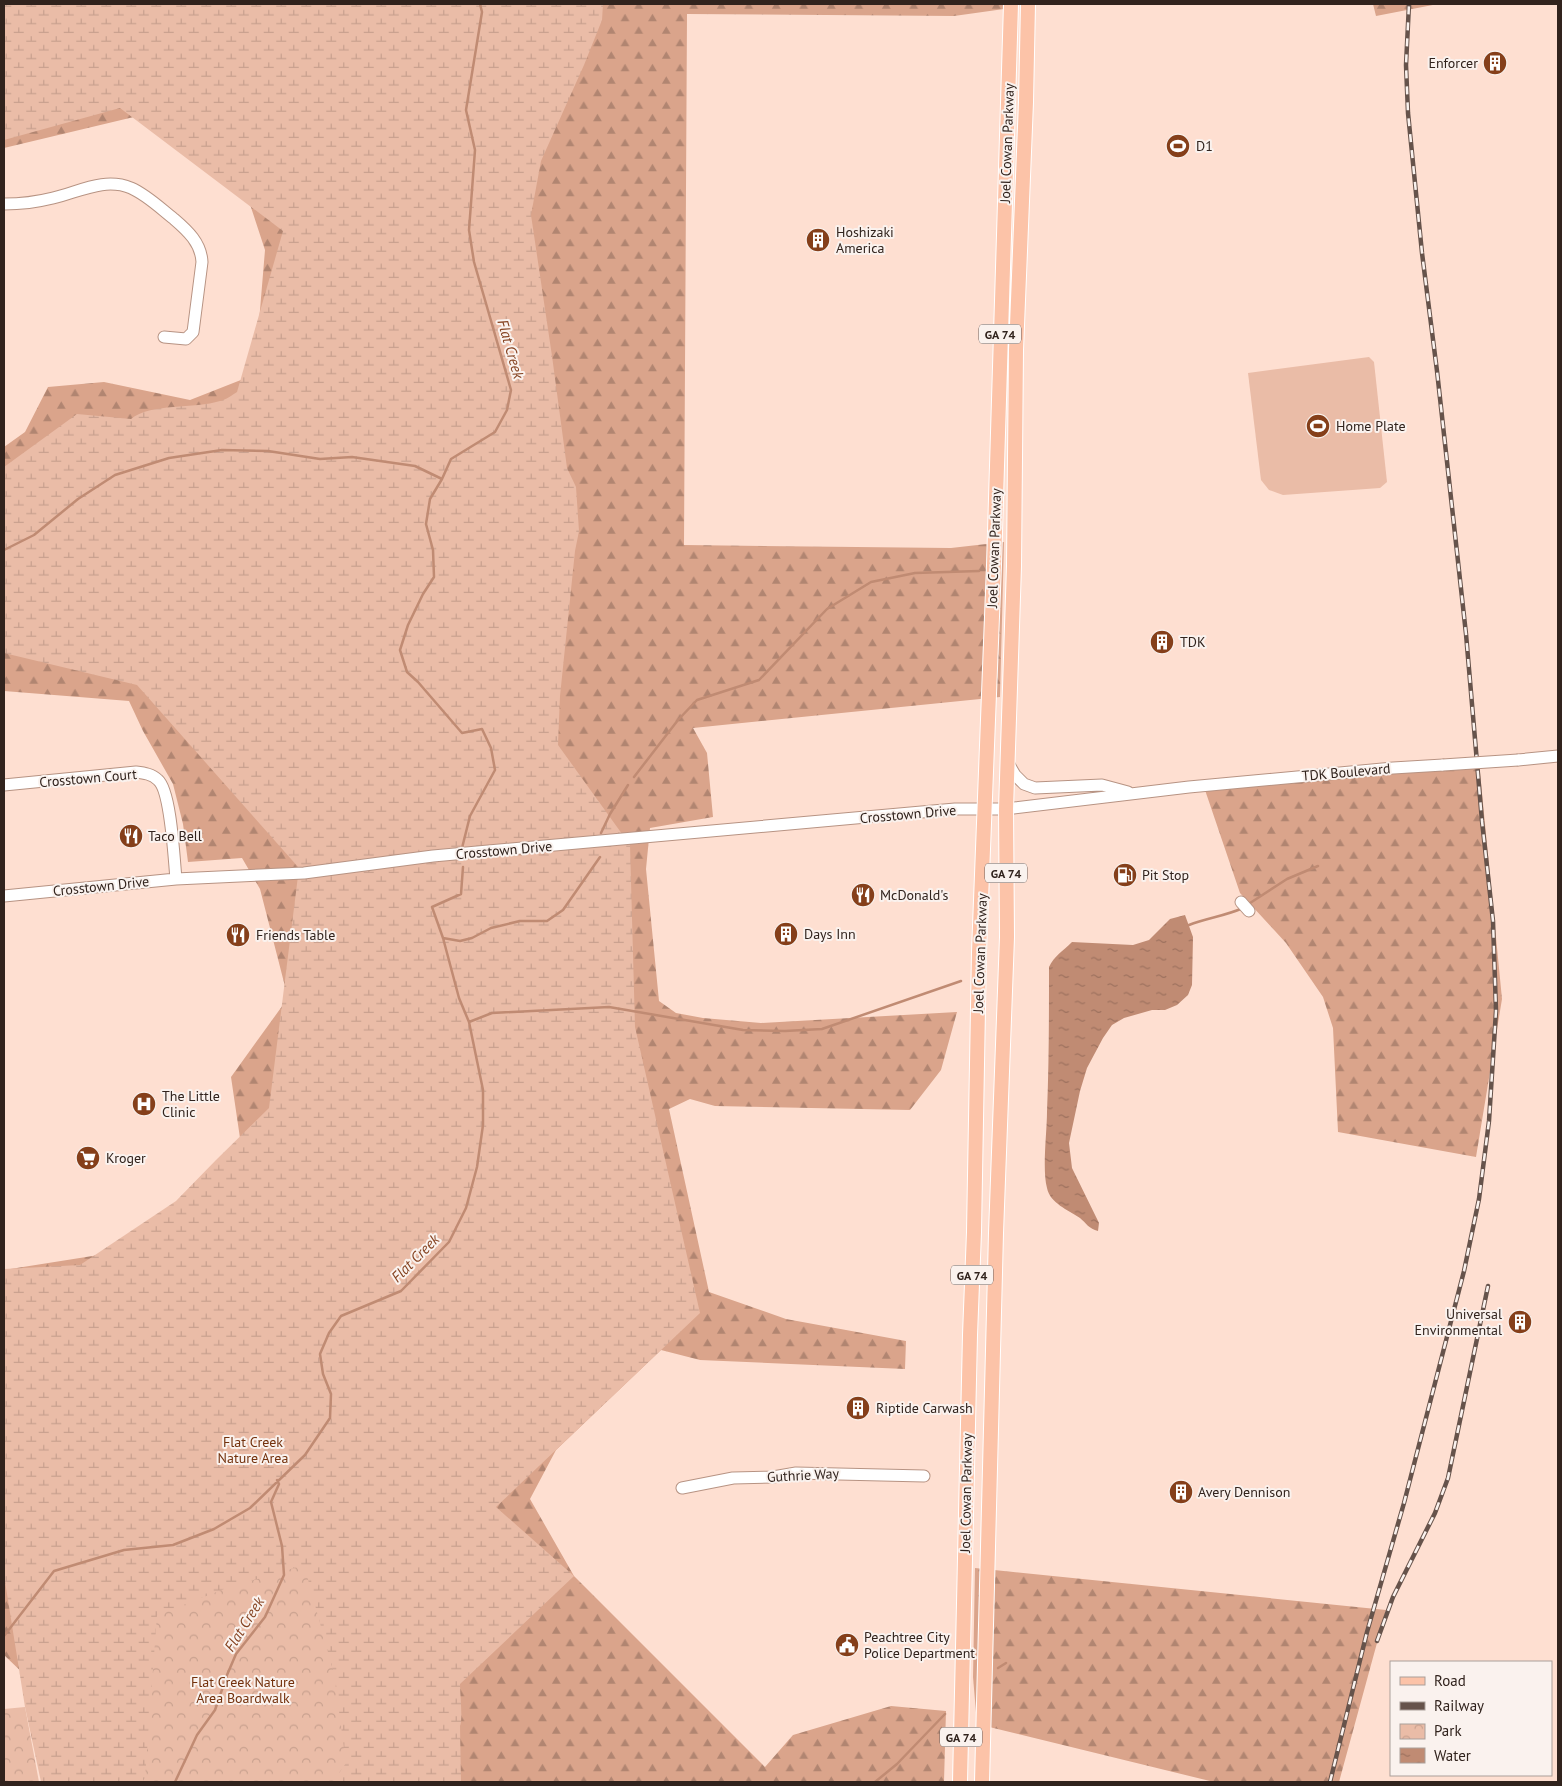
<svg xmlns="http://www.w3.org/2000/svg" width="1562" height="1786" viewBox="0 0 1562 1786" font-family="'PT Sans',sans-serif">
<defs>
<pattern id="forest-firs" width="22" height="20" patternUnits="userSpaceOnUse" patternTransform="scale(1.25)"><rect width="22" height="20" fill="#daa48b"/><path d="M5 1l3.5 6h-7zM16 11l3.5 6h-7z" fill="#b18571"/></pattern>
<pattern id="wetland-marsh" width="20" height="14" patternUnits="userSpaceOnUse" patternTransform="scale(1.25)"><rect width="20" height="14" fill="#eabca7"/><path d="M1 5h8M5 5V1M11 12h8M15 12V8" fill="none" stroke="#c9a18f"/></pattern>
<pattern id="park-crowns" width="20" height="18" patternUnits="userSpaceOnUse" patternTransform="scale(1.25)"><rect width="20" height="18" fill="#eabca7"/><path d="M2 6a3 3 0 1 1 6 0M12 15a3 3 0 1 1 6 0" fill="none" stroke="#c9a18f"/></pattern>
<pattern id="water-ripples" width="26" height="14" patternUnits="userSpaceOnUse" patternTransform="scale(1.25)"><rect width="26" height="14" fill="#c08b73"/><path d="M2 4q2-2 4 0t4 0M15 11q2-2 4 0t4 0" fill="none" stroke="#9d715e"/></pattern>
</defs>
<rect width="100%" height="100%" fill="#fedfd1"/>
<!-- forest -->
<path fill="url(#forest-firs)" d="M4,4H1004V9L954,16L687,14L684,545L951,548L1004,542L1000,697L693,728L707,753L713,817L650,828L646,869L659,1001L676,1013L703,1018L761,1023L957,1012L941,1070L910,1110L715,1106L690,1099L669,1109L709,1292L786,1319L906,1341L905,1369L700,1360L661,1350L556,1450L530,1499L574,1576L765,1767L793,1735L891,1706L946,1711L944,1782H46L29,1679L4,1655V1270L105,1254L185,1199L240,1138L231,1077L288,998L260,889L242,858L188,862L183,824L173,784L143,731L129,701L4,691V447L25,432L48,387L104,382L190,400L251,376L258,334L265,250L242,180L138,116L4,148Z
M1373,4H1438L1376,16Z
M1479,762L1502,999L1476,1157L1338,1132L1333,1028L1323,997L1286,943L1240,893L1205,790Z
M975,1568L1386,1610L1339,1782H1214L977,1724L973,1677Z"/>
<!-- wetland -->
<path fill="url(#wetland-marsh)" d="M4,4H603L602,20L584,65L541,161L531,215L552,356L567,468L576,487L579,531L575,551L560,696L558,745L630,845L635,1027L700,1313L496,1507L574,1576L460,1684C460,1693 463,1720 460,1726L461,1782H41L25,1707L4,1575V1269L80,1265L176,1201L216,1160L269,1108L299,868L137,685L4,653V467L77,414L131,419C150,403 195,409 220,401C226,400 232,395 237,392L283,231L120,108L4,140Z"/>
<!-- park -->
<path fill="url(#park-crowns)" d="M304,1565L334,1674L346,1763L333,1782H142L145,1778L157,1615L227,1588Z
M25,1707L39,1782H4V1709Z"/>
<!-- pitch -->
<path fill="#eabca7" d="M1369,357L1374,362L1387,482L1380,488L1283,495L1269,490L1261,480L1248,373Z"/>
<!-- water -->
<path fill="url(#water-ripples)" d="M1185,915L1193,937L1192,985L1188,995L1177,1005L1165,1010H1152L1124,1018L1112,1025L1103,1038L1087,1068L1080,1091L1069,1143L1072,1168L1099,1223L1098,1231C1089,1229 1086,1223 1080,1218C1068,1210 1050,1203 1047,1188C1042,1170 1047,1132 1047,1112C1049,1064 1049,1016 1049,967C1054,956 1063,951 1072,942L1133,945L1149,940L1170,919Z"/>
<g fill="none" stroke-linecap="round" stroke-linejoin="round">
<!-- stream -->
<path stroke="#c08b73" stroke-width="2.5" d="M4,550L34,535L78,499L115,475L169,458L222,450L268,451L320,459L352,457L415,466L442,479
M634,777L678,720L697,700L759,680L827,609L871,582L915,573L979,571
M601,833L610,814L628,785
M462,848L470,816L495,770L491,748L482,729L462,733L418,682L407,672L400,650L408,625L423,594L434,577L433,550L426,524L430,499L442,479L451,459L495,432L507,410L511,390L474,262L469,230L475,150L466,110L482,12L480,4
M1247,905L1287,879L1318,866
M1189,925C1207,918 1225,916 1243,908
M443,938L460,941L472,938L491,928L520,921H547L563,910L600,857
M469,1022L492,1013L609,1007L743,1030L785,1031L822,1029L961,981
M4,1636L54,1571L124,1550L173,1545L214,1529L250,1508L305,1455L330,1418L331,1394L323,1374L320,1354L329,1333L341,1316L401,1291L449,1242L466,1208L477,1167L483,1125V1090L469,1022L459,998L443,938L432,907L461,894L463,867
M998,1668L1006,1663
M175,1782L197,1735L215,1710L227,1675L236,1654L265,1617L284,1575L282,1546L271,1502L279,1484L277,1480
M875,1782L897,1764L945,1714"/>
<!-- minor casing -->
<g stroke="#b79383" stroke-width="13">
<path id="minor" d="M4,204C20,204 37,202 53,198C79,192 104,177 131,188C147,195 160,208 174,219C188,231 201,243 202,262L193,332L186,339L164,337
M1518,760L1558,756
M1007,761L1015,775L1024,784L1035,788L1102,785L1128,792
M4,785L136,772C144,773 152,774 158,780C171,791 174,859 176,879
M4,896L176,879L304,873L433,856L955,809H1006L1189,787L1393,768L1443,765
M1241,902L1249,911
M682,1488L733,1478L773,1477L796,1473L924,1476"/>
</g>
<!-- major casing -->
<g stroke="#fff" stroke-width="16">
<path id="major" d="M960,1782L970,1335L974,1232L979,952L994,565L1011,4
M982,1782L996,1233L1007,937L1006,809L1014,566L1016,350L1026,102L1028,4"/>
</g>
<!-- minor -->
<use href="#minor" stroke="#fff" stroke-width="11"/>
<!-- major -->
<use href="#major" stroke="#fcc3a8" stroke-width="14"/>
<!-- rail casing -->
<g stroke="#66534b" stroke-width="4.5">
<path id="rail" d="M1377,1641L1393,1597L1435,1513L1448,1478L1488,1286
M1330,1782L1367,1632L1404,1503L1464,1271L1479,1199L1489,1121L1496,1011L1493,921L1482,821L1466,634L1437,371L1422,253L1408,113L1406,65L1409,4"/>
</g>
<!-- rail -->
<use href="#rail" stroke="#faf2ee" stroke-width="2.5" stroke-dasharray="8" stroke-linecap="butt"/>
<!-- minor-bridge casing -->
<g stroke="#b79383" stroke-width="13" stroke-linecap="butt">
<path id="minor-bridge" d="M1443,765L1518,760"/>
</g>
<!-- minor-bridge -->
<use href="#minor-bridge" stroke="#fff" stroke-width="11"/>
</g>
<!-- icons -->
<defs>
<g id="building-disc" transform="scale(1.25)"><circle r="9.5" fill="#853f1a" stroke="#faf2ee"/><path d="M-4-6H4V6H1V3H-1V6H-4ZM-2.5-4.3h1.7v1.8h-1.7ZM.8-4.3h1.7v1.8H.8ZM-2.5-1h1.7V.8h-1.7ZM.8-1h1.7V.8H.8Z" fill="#fff"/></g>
<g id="stadium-disc" transform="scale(1.25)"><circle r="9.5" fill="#853f1a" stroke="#faf2ee"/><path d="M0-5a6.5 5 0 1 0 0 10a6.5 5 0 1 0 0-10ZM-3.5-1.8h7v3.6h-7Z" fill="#fff"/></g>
<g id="restaurant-disc" transform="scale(1.25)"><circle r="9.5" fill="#853f1a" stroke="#faf2ee"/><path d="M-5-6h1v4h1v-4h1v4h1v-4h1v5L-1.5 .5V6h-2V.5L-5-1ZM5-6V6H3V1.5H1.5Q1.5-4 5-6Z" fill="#fff"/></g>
<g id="fuel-disc" transform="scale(1.25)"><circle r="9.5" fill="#853f1a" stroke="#faf2ee"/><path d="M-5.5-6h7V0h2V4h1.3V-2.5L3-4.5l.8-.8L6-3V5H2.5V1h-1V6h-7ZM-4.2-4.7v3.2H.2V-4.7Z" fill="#fff"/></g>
<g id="hospital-disc" transform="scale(1.25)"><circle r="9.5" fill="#853f1a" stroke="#faf2ee"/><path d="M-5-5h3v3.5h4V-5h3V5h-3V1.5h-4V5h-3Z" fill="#fff"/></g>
<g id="supermarket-disc" transform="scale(1.25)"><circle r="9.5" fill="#853f1a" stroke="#faf2ee"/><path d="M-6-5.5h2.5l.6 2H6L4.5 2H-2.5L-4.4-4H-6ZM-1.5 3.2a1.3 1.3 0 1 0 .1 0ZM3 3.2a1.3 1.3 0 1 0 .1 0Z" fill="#fff"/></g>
<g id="civic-disc" transform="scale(1.25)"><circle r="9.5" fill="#853f1a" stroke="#faf2ee"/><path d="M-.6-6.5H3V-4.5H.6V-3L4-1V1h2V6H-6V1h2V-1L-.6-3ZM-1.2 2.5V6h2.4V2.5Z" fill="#fff"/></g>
</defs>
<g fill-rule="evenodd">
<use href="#building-disc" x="1495" y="63"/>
<use href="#stadium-disc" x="1178" y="146"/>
<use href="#building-disc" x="818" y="240"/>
<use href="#stadium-disc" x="1318" y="426"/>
<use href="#building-disc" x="1162" y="642"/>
<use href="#restaurant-disc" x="131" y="836"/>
<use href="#fuel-disc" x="1125" y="875"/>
<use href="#restaurant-disc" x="863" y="895"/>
<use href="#building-disc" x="786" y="934"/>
<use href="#restaurant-disc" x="238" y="935"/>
<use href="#hospital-disc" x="144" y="1104"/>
<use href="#supermarket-disc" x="88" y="1158"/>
<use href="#building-disc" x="1520" y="1322"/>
<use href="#building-disc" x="858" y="1408"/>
<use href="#building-disc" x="1181" y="1492"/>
<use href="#civic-disc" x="847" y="1645"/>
</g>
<g text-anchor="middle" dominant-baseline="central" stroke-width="4" stroke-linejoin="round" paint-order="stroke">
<!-- shield labels -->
<g fill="#faf2ee" stroke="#6d615c" stroke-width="1">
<rect x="979" y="324.5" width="42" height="19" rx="4"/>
<rect x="985" y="863.5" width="42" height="19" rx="4"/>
<rect x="951" y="1265.5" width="42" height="19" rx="4"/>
<rect x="940" y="1727.5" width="42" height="19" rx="4"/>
</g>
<g font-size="12" font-weight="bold" fill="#31231d">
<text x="1000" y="334">GA 74</text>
<text x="1006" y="873">GA 74</text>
<text x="972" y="1275">GA 74</text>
<text x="961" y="1737">GA 74</text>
</g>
<!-- poi labels -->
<g font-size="14" fill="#31231d" stroke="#faf2ee" text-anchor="start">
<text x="1478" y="63" text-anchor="end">Enforcer</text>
<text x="1196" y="146">D1</text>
<text x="836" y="232">Hoshizaki<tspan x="836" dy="16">America</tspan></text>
<text x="1336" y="426">Home Plate</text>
<text x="1180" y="642">TDK</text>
<text x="148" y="836">Taco Bell</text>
<text x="1142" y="875">Pit Stop</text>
<text x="880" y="895">McDonald's</text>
<text x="804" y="934">Days Inn</text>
<text x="256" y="935">Friends Table</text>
<text x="162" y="1096">The Little<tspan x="162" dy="16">Clinic</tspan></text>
<text x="106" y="1158">Kroger</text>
<text x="1502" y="1314" text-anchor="end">Universal<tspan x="1502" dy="16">Environmental</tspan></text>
<text x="876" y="1408">Riptide Carwash</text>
<text x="1198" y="1492">Avery Dennison</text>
<text x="864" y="1637">Peachtree City<tspan x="864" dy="16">Police Department</tspan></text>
</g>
<!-- street labels -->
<g font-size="14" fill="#31231d" stroke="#faf2ee">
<text transform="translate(1007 143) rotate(-88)">Joel Cowan Parkway</text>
<text transform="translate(994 548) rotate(-88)">Joel Cowan Parkway</text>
<text transform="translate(1346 772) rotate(-5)">TDK Boulevard</text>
<text transform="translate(88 778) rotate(-5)">Crosstown Court</text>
<text transform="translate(908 814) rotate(-5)">Crosstown Drive</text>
<text transform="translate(504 850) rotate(-5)">Crosstown Drive</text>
<text transform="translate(101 886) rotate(-6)">Crosstown Drive</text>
<text transform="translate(980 953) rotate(-88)">Joel Cowan Parkway</text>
<text transform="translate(803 1475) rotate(-3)">Guthrie Way</text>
<text transform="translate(966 1493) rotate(-89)">Joel Cowan Parkway</text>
</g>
<!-- park labels -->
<g font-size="14" fill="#73310c" stroke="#faf2ee">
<text x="253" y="1442">Flat Creek<tspan x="253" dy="16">Nature Area</tspan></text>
<text x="243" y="1682">Flat Creek Nature<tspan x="243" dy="16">Area Boardwalk</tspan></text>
</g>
<!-- water labels -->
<g font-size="15" font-style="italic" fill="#854220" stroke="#faf2ee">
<text transform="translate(511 349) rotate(74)">Flat Creek</text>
<text transform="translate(415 1258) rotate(-45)">Flat Creek</text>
<text transform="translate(244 1624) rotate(-58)">Flat Creek</text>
</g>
</g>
<!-- border -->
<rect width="1562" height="1786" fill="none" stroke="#31231d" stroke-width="10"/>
<!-- legend -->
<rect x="1390" y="1661" width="162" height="115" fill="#faf2ee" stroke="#aa9f9a"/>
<rect x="1400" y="1677" width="25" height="8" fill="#fcc3a8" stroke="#aa9f9a"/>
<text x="1434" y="1686" font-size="15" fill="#31231d">Road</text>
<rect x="1400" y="1702" width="25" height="8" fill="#66534b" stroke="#aa9f9a"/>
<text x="1434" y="1711" font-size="15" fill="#31231d">Railway</text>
<rect x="1400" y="1724" width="25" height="15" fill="url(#park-crowns)" stroke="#aa9f9a"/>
<text x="1434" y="1736" font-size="15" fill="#31231d">Park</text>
<rect x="1400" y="1748" width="25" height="15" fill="url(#water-ripples)" stroke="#aa9f9a"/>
<text x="1434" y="1761" font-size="15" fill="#31231d">Water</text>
</svg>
